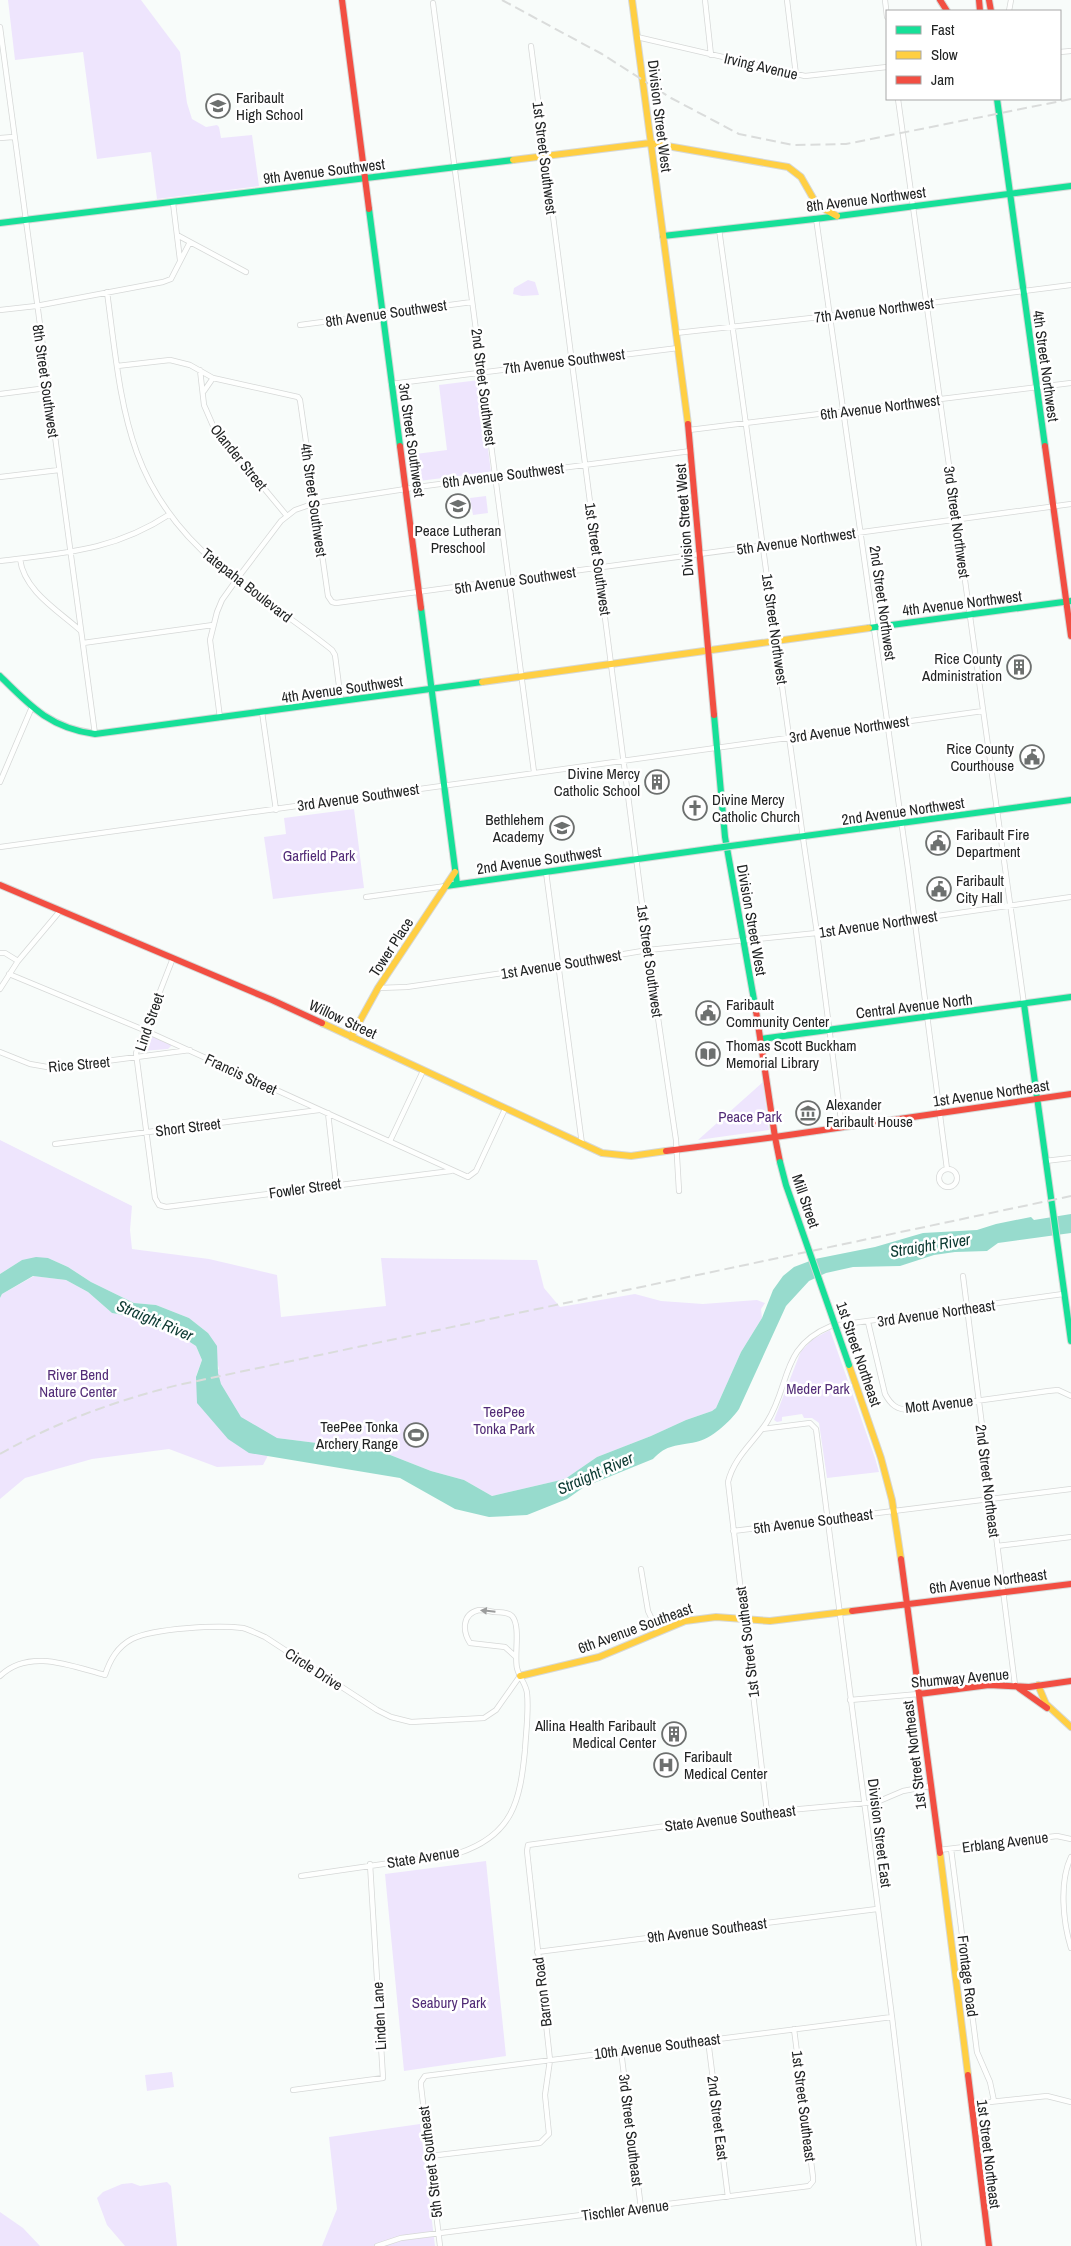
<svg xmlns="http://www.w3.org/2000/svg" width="1071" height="2246" viewBox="0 0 1071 2246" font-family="'Archivo Narrow',sans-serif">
<rect width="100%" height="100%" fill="#f8fcfa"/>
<!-- green -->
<path fill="#eee5fd" d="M8,0H141L180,52L187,103L192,119L206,127L217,125L219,127L221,138L252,135L259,186L157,199L151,152L97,159L83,52L15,60Z
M528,280L535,282L539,295L522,296L513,294L514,288Z
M479,380L491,472L411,482L408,455L447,450L439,385Z
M486,496L488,513L473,515L470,498Z
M354,809L364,888L273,899L264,837L286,834L284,818Z
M148,1034L171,1045V1046L168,1049L141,1051L145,1035Z
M763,1082L769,1130L698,1140Z
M0,1140L132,1206L130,1230L132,1249L209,1259L277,1275L281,1317L386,1306L381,1258L537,1260L544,1288L560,1307L635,1294L661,1301L703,1304L757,1300L765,1303L761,1309L762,1318L741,1352L716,1408L712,1411L686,1420L651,1436L597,1457L565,1479L492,1496L464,1480L431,1471L380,1451L277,1438L263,1465L217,1467L169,1449L92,1459L25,1478L0,1499V1298L2,1294L34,1276L66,1280L88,1292L112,1313L134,1317L182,1337L196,1346L202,1360L196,1376L219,1369L208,1333L189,1318L156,1305L134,1303L91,1282L68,1267L48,1258L22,1260L0,1274Z
M830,1330L875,1458L879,1472L827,1478L819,1423L812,1418H804L802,1414L782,1417V1421L777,1422L774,1420L801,1351L813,1339Z
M486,1861L506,2056L404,2071L385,1874Z
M172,2072L174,2087L147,2091L145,2075Z
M420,2124L435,2246H322L337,2209L329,2137Z
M167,2182L171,2186L177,2246H125L107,2225L97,2198L103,2192L122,2184L132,2183L140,2186Z
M0,2212L23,2228L40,2246H0Z"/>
<!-- water -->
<path fill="#97dbcd" d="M1071,1214V1233L998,1243L987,1251L955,1252L934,1255L900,1266L853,1267L826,1273L809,1281L786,1306L739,1409C730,1422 711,1439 696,1442C677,1446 667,1444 653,1459L584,1487L567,1499L527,1515L489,1517L455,1509L400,1478L249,1453L228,1439L197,1403L196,1377L202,1360L196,1346L182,1337L134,1317L112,1313L88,1292L66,1280L33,1276L2,1294L0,1298V1274L22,1260L36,1257L48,1258L68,1267L91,1282L134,1303L156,1305L189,1318L208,1333L217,1346L218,1373L221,1384L241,1417L277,1438L380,1451L431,1471L464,1480L492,1496L565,1479L597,1457L651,1436L686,1420L712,1411L716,1408L741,1352L762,1318L773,1290L783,1276L794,1267L815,1259L875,1247L923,1233L977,1230L996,1224L1031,1217L1034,1220Z"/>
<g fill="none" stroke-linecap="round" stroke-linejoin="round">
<!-- street casing -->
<g stroke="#d6d8d7" stroke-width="6">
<path id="street" d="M705,0L711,55
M787,0L796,75
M885,0L887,17
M433,3L534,772
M1009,11L1011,0
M0,27L95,734
M637,37L805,76L887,67
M531,46L648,950L676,1140L679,1191
M1060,52L1071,51
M898,99L1024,1004
M0,138L13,137
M173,203L180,260
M816,218L908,869L947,1169
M719,229L803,838L817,933L842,1128
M177,235L246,272
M107,292C122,403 124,486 217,564C254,595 295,620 332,650L335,655L341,701
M0,310L36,306L163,282L171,279L190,242
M300,325L472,302
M676,333L829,316L1071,285
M117,366L170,360L190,365L213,378L298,397L300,400L328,596L332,602L336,603L1071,504
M200,370L204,405L214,428L287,516
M391,384L678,348
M204,391L213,378
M0,394L47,388
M689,430L1071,383
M0,477L59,470
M20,559C24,591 59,611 81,631
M0,561C64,553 114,551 170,514
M83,643L213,625
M262,712L276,810
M220,718L210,640L217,612L222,600L237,579L281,521L295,510L315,503L425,486L691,451
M0,782L32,707
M0,847L983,711
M546,872L582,1144
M366,897L446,886
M0,953H5L18,961L60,911
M173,958L136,1053L155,1198L159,1205L166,1207L451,1171
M9,974L144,1030L468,1177L476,1171L505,1109
M378,988L407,987L558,965L648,950L817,933L1071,897
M0,989L18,961
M0,1052L30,1064L53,1068L190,1050
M328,1113L336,1184
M390,1141L423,1071
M55,1144L319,1110
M1045,1161L1071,1158
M939 1178a9 9 0 1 1 18 0a9 9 0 1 1-18 0Z
M963,1276L1015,1685
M868,1322L885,1394C891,1405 897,1410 910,1410L1048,1391L1058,1390L1071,1396
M762,1429L810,1423L816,1429L892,2017L919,2246
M733,1531L1071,1489
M997,1546L1071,1537
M641,1569L648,1611L658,1632
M0,1676C29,1648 71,1666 105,1675C110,1660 117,1647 132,1639C155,1628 218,1625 243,1628C250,1630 258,1634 265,1637L377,1710L391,1717L411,1722L484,1718L496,1710L520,1676
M850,1700L919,1694
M767,1812L728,1482C734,1457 754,1442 767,1422C791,1384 780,1347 831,1326L1063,1294
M951,1849L977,2052L990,2082L994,2101
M939,1850L1057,1836L1071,1839
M1071,1857C1059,1882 1063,1922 1071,1948
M301,1876L459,1853C513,1835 520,1801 525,1750C526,1731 529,1711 527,1693C526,1684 519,1677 517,1668C514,1655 521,1626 512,1616C508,1612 500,1612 494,1612C490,1611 483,1610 479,1610C461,1614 463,1632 470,1643L505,1647L516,1657
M537,1952L877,1909
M708,2040L728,2197
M621,2051L641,2208
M293,2090L383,2078L370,1864
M971,2104L1047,2096L1071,2102
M430,2156L540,2143L549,2134L545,2095L550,2060L527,1851L528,1845L767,1812L877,1802L903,1791L930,1786
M377,2246L401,2238L809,2186L813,2181V2177L794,2029
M440,2246L421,2086V2082L425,2076L892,2017"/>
</g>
<!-- fast casing -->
<g stroke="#d6d8d7" stroke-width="8">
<path id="fast" d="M997,99L1045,446
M369,209L400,446
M0,223L513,160
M663,236L823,218L1071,186
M421,608L457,884
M869,628L1071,601
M0,676C30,706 50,728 95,734L482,682
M714,715L725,837L756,1011
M738,845L1071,800
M446,886L716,848
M1024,1004L1071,1341
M761,1039L1071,997"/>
</g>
<!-- slow casing -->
<g stroke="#d6d8d7" stroke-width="8">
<path id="slow" d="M632,0L688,424
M513,160L650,143L788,167L801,177L817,205L837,216
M482,682L869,628
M322,1023L602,1153L631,1156L666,1151
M351,1037L378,988L455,872
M849,1365L881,1458L892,1500L901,1559
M520,1676L599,1657L685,1621L716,1617L770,1621L852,1611
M1038,1685L1046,1704L1071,1727
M940,1853L968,2075"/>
</g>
<!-- jam casing -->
<g stroke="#d6d8d7" stroke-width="8">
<path id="jam" d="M342,0L369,209
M940,0L947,11
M979,0L980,11
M989,0L991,11
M688,424L714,715
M400,446L421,608
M1045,446L1071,636
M0,885L272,1000L322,1023
M666,1151L775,1137L756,1011
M780,1162L775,1137L1071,1094
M901,1559L940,1853
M852,1611L1071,1584
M1016,1686L1047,1708
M919,1694L989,1685L1029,1687L1071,1681
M968,2075L989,2246"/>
</g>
<!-- street -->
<use href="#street" stroke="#fefffe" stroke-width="4.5"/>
<!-- fast -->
<use href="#fast" stroke="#16e098" stroke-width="6"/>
<!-- slow -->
<use href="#slow" stroke="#ffcf43" stroke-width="6"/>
<!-- jam -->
<use href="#jam" stroke="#f24e42" stroke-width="6"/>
<!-- rail -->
<path stroke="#dadcdb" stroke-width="2" stroke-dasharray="10 5" stroke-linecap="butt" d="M502,0L602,54L671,98L739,134L793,145L846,144L1071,99
M0,1454C56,1422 115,1401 178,1385L1071,1196"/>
<!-- fast-bridge casing -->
<g stroke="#d6d8d7" stroke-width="8" stroke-linecap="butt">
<path id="fast-bridge" d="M716,848L738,845
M780,1162L786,1185L849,1365"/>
</g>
<!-- fast-bridge -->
<use href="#fast-bridge" stroke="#16e098" stroke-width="6"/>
</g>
<!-- one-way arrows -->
<defs><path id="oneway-solid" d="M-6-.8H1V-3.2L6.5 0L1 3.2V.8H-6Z" transform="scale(1.25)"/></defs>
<use fill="#9b9c9c" href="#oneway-solid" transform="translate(488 1611) rotate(-174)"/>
<!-- icons -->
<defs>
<g id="school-ring" transform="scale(1.25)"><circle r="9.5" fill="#fff" stroke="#6d706f" stroke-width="1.5"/><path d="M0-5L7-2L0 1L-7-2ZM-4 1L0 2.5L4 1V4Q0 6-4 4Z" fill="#6d706f"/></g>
<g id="building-ring" transform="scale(1.25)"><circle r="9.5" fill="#fff" stroke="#6d706f" stroke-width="1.5"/><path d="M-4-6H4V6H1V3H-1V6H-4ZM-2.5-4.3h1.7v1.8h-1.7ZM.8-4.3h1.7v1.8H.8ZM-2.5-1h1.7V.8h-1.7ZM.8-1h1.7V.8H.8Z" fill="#6d706f"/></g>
<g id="civic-ring" transform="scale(1.25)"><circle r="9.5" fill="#fff" stroke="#6d706f" stroke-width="1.5"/><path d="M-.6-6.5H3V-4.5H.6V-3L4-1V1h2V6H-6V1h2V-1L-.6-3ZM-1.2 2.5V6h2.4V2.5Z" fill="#6d706f"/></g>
<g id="church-ring" transform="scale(1.25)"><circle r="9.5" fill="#fff" stroke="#6d706f" stroke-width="1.5"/><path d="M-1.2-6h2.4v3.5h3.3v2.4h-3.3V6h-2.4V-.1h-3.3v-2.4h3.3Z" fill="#6d706f"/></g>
<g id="library-ring" transform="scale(1.25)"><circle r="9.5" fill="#fff" stroke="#6d706f" stroke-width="1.5"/><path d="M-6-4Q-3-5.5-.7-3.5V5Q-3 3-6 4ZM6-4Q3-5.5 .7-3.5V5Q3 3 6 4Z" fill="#6d706f"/></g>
<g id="museum-ring" transform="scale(1.25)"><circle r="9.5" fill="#fff" stroke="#6d706f" stroke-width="1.5"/><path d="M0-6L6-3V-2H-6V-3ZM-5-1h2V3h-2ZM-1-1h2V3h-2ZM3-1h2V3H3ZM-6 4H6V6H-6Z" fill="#6d706f"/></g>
<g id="stadium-ring" transform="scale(1.25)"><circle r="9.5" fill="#fff" stroke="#6d706f" stroke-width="1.5"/><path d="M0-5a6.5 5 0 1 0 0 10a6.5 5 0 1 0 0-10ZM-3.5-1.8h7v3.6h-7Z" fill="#6d706f"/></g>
<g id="hospital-ring" transform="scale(1.25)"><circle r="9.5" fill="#fff" stroke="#6d706f" stroke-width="1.5"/><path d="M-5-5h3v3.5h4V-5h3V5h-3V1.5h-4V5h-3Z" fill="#6d706f"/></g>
</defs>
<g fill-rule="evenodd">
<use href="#school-ring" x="218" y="106"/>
<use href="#school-ring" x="458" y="506"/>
<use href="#building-ring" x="1019" y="667"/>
<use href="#civic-ring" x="1032" y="757"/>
<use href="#building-ring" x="657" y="782"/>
<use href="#church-ring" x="695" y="808"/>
<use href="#school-ring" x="562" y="828"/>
<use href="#civic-ring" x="938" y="843"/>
<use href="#civic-ring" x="939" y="889"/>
<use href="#civic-ring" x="708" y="1013"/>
<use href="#library-ring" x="708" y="1054"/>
<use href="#museum-ring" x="808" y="1113"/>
<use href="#stadium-ring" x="416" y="1435"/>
<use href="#building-ring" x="674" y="1734"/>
<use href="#hospital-ring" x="666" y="1765"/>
</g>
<g text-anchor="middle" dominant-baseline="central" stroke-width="5" stroke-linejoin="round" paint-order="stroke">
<!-- street labels -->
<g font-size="15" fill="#222424" stroke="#fff">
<text transform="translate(761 66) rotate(13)">Irving Avenue</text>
<text transform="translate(660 116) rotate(83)">Division Street West</text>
<text transform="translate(545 158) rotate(83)">1st Street Southwest</text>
<text transform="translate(324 171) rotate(-7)">9th Avenue Southwest</text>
<text transform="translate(866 199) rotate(-7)">8th Avenue Northwest</text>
<text transform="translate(874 310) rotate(-7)">7th Avenue Northwest</text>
<text transform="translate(386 313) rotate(-8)">8th Avenue Southwest</text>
<text transform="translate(564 361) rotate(-7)">7th Avenue Southwest</text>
<text transform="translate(1046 366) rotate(82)">4th Street Northwest</text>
<text transform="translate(46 381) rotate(82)">8th Street Southwest</text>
<text transform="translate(484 387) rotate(83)">2nd Street Southwest</text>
<text transform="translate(880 407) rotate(-7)">6th Avenue Northwest</text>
<text transform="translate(412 440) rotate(82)">3rd Street Southwest</text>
<text transform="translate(239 457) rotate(51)">Olander Street</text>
<text transform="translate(503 475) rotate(-7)">6th Avenue Southwest</text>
<text transform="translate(314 500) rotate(82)">4th Street Southwest</text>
<text transform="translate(684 520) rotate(-94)">Division Street West</text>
<text transform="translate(957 522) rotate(82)">3rd Street Northwest</text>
<text transform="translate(796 541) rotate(-8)">5th Avenue Northwest</text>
<text transform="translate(598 559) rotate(82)">1st Street Southwest</text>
<text transform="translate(515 580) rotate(-8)">5th Avenue Southwest</text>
<text transform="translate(247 585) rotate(38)">Tatepaha Boulevard</text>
<text transform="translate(883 603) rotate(82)">2nd Street Northwest</text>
<text transform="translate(962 603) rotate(-7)">4th Avenue Northwest</text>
<text transform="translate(775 629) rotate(82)">1st Street Northwest</text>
<text transform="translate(342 689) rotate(-8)">4th Avenue Southwest</text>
<text transform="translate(849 729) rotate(-8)">3rd Avenue Northwest</text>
<text transform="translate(358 797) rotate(-8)">3rd Avenue Southwest</text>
<text transform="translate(903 811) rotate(-8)">2nd Avenue Northwest</text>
<text transform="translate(539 860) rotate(-8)">2nd Avenue Southwest</text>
<text transform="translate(752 920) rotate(80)">Division Street West</text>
<text transform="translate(878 924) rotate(-8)">1st Avenue Northwest</text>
<text transform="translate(391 947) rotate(-57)">Tower Place</text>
<text transform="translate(650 961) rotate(82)">1st Street Southwest</text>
<text transform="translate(561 964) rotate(-9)">1st Avenue Southwest</text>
<text transform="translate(914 1006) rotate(-7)">Central Avenue North</text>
<text transform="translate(343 1019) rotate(25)">Willow Street</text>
<text transform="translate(149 1022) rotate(-71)">Lind Street</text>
<text transform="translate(79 1064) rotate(-5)">Rice Street</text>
<text transform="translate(241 1074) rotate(25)">Francis Street</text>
<text transform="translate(991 1093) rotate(-8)">1st Avenue Northeast</text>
<text transform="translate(188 1127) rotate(-7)">Short Street</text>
<text transform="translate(305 1188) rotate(-8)">Fowler Street</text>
<text transform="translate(806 1201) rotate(71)">Mill Street</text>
<text transform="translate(936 1313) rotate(-8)">3rd Avenue Northeast</text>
<text transform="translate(859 1354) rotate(71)">1st Street Northeast</text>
<text transform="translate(939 1404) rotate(-6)">Mott Avenue</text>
<text transform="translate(988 1481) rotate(83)">2nd Street Northeast</text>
<text transform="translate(813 1521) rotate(-7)">5th Avenue Southeast</text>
<text transform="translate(988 1581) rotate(-7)">6th Avenue Northeast</text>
<text transform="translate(635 1628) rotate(-20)">6th Avenue Southeast</text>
<text transform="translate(747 1642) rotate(-97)">1st Street Southeast</text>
<text transform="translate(314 1669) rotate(33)">Circle Drive</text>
<text transform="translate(960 1678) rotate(-5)">Shumway Avenue</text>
<text transform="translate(914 1755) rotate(-97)">1st Street Northeast</text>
<text transform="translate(730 1818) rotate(-7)">State Avenue Southeast</text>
<text transform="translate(880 1833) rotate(83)">Division Street East</text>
<text transform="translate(1005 1842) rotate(-7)">Erblang Avenue</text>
<text transform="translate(423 1857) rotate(-9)">State Avenue</text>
<text transform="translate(707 1930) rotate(-7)">9th Avenue Southeast</text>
<text transform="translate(968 1976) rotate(83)">Frontage Road</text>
<text transform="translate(542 1992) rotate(-97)">Barron Road</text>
<text transform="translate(379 2016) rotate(-93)">Linden Lane</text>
<text transform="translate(657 2046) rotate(-7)">10th Avenue Southeast</text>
<text transform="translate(804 2106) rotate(83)">1st Street Southeast</text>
<text transform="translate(718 2118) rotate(83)">2nd Street East</text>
<text transform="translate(631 2130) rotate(83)">3rd Street Southeast</text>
<text transform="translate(989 2154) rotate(83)">1st Street Northeast</text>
<text transform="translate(430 2162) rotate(-97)">5th Street Southeast</text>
<text transform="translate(625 2210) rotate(-7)">Tischler Avenue</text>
</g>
<!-- poi labels -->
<g font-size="15" fill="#222424" stroke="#fff" text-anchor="start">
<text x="236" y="97">Faribault<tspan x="236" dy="17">High School</tspan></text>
<text x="458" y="530" text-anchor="middle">Peace Lutheran<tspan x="458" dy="17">Preschool</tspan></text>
<text x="1002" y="658" text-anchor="end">Rice County<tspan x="1002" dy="17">Administration</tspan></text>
<text x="1014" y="748" text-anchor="end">Rice County<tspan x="1014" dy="17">Courthouse</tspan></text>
<text x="640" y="773" text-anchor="end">Divine Mercy<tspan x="640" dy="17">Catholic School</tspan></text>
<text x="712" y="799">Divine Mercy<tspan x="712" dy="17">Catholic Church</tspan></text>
<text x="544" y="819" text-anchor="end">Bethlehem<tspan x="544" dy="17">Academy</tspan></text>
<text x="956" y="834">Faribault Fire<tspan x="956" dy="17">Department</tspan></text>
<text x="956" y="880">Faribault<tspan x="956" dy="17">City Hall</tspan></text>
<text x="726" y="1004">Faribault<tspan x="726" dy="17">Community Center</tspan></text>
<text x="726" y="1045">Thomas Scott Buckham<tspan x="726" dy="17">Memorial Library</tspan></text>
<text x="826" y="1104">Alexander<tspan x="826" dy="17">Faribault House</tspan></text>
<text x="398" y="1426" text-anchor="end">TeePee Tonka<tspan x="398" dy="17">Archery Range</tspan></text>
<text x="656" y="1725" text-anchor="end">Allina Health Faribault<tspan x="656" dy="17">Medical Center</tspan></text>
<text x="684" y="1756">Faribault<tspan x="684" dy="17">Medical Center</tspan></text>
</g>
<!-- park labels -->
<g font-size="15" fill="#522c77" stroke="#fff">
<text x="319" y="855">Garfield Park</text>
<text x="750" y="1116">Peace Park</text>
<text x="78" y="1374">River Bend<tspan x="78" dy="17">Nature Center</tspan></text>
<text x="818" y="1388">Meder Park</text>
<text x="504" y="1411">TeePee<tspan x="504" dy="17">Tonka Park</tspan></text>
<text x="449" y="2002">Seabury Park</text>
</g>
<!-- water labels -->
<g font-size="16" font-style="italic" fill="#0a3830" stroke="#fff">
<text transform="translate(930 1245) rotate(-9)">Straight River</text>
<text transform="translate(155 1320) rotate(23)">Straight River</text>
<text transform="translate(595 1473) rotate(-24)">Straight River</text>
</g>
</g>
<!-- legend -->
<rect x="886" y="10" width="175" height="90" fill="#ffffff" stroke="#a7a7a7"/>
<rect x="896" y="26" width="25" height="8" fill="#16e098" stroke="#a7a7a7"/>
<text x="931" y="35" font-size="15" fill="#222424">Fast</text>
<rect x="896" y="51" width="25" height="8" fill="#ffcf43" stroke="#a7a7a7"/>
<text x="931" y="60" font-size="15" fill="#222424">Slow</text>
<rect x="896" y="76" width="25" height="8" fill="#f24e42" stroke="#a7a7a7"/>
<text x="931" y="85" font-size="15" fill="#222424">Jam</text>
</svg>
